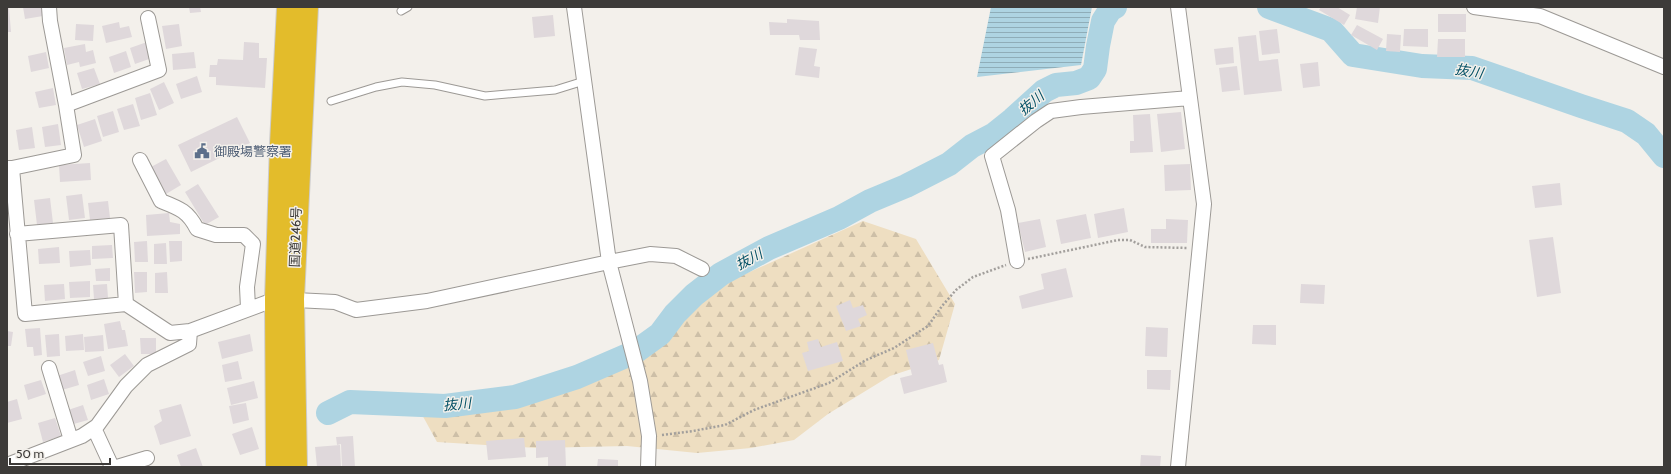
<svg xmlns="http://www.w3.org/2000/svg" width="1671" height="474" viewBox="0 0 1671 474" font-family="Cabin,'Noto Sans JP',sans-serif">
<defs>
<pattern id="forest-firs" width="22" height="20" patternUnits="userSpaceOnUse"><rect width="22" height="20" fill="#eedec1"/><path d="M5 1l3.5 6h-7zM16 11l3.5 6h-7z" fill="#cdbfa7"/></pattern>
<pattern id="water-rules" width="6" height="5" patternUnits="userSpaceOnUse"><rect width="6" height="5" fill="#aed4e2"/><path d="M0 2.5h6" fill="none" stroke="#8fadb8"/></pattern>
</defs>
<rect width="100%" height="100%" fill="#f3f0eb"/>
<!-- forest -->
<path fill="url(#forest-firs)" d="M863,221L916,239L955,304L939,360L890,376L828,414L794,440L751,448L697,453L627,446L537,448L437,442L420,411L539,399L650,331L712,289Z"/>
<!-- water -->
<path fill="url(#water-rules)" d="M991,7H1092L1081,65L977,77Z"/>
<g fill="none" stroke-linecap="round" stroke-linejoin="round">
<!-- river -->
<path stroke="#aed4e2" stroke-width="24" d="M1269,7L1331,30L1353,55L1422,66L1472,68L1581,106L1627,121L1646,134L1664,156
M328,413L350,402L445,406L515,397L577,377L635,352L660,334L675,314L694,295L721,274L769,248L839,218L870,201L906,186L949,164L972,146L993,135L1013,119L1044,91L1056,85L1076,83L1089,78L1095,69L1098,46L1103,21L1110,10L1115,7"/>
</g>
<!-- building -->
<path fill="#dfd8db" d="M9,7L11,32H7V8Z
M23,7H41L43,16L25,19Z
M189,7H200L201,12L190,13Z
M1321,7H1337L1350,15L1344,25L1319,10Z
M1357,7H1380L1378,23L1355,19Z
M1438,14H1466V32H1438Z
M553,15L555,36L534,38L532,17Z
M787,19L819,21L820,40H800L799,35H770L769,22L787,23Z
M119,22L120,28L129,26L132,37L106,43L102,26Z
M76,24L94,25L93,41L75,40Z
M179,24L182,46L166,49L162,26Z
M1357,25L1383,39L1377,50L1351,35Z
M1277,29L1280,53L1262,55L1259,31Z
M1404,29H1428V47L1403,46Z
M1387,34L1401,35L1400,52L1386,51Z
M1256,35L1259,61L1278,59L1282,91L1244,95L1238,37Z
M1438,39H1465V57H1437Z
M147,42L152,58L135,64L130,48Z
M244,42L259,43V58H267L265,88L216,85V77H209L210,65H217L218,59L243,60Z
M85,44L86,52L93,50L96,63L80,67L79,62L67,65L64,48Z
M799,47L817,49L814,66L820,67L819,78L795,75Z
M1233,47L1234,63L1216,65L1214,49Z
M126,51L131,67L114,73L109,57Z
M46,52L49,68L31,72L28,56Z
M194,52L196,68L173,70L172,54Z
M1318,62L1320,86L1303,88L1300,64Z
M1237,66L1240,90L1222,92L1219,68Z
M94,68L100,84L82,89L77,73Z
M197,76L202,92L181,99L176,84Z
M164,82L174,103L159,110L150,89Z
M53,88L56,105L39,108L35,92Z
M150,93L157,115L141,120L135,98Z
M133,104L140,126L124,130L117,109Z
M113,111L119,132L103,137L97,116Z
M1181,112L1185,149L1161,152L1157,114Z
M1150,114L1153,152L1130,153V141H1134L1133,115Z
M237,117L250,143L191,172L178,145Z
M95,119L102,141L84,147L77,125Z
M58,124L61,145L45,147L42,127Z
M32,127L35,148L19,150L16,130Z
M166,159L181,185L166,194L151,167Z
M90,163L91,180L60,182L59,165Z
M1190,164L1191,190L1165,191L1164,165Z
M1560,183L1562,205L1535,208L1532,186Z
M198,184L219,217L205,225L185,192Z
M82,194L85,218L69,220L66,196Z
M50,198L53,223L37,225L34,200Z
M108,201L110,218L90,220L88,203Z
M1124,208L1128,232L1098,238L1094,214Z
M169,213L170,222L180,224V234L147,236L146,215Z
M1086,214L1091,238L1061,244L1056,220Z
M1040,219L1046,247L1025,252L1018,223Z
M1166,219L1188,220L1187,243H1151V229H1166Z
M1553,237L1561,293L1537,297L1529,240Z
M147,241L148,262H135L134,242Z
M169,241H182V261L170,262Z
M166,243L167,264H154V244Z
M112,245L113,258L92,259V246Z
M59,247L60,263L39,264L38,249Z
M90,250L91,265L70,267L69,251Z
M110,268V281H96L95,269Z
M1066,268L1073,297L1022,309L1019,296L1044,289L1041,274Z
M134,272H147V292L135,293Z
M167,272L168,293H155V273Z
M90,281V297L70,298L69,282Z
M64,284L65,299L45,301L44,285Z
M107,284L108,298L94,299L93,285Z
M1301,284L1325,285L1324,304L1300,303Z
M850,300L853,308L863,305L867,315L858,319L861,326L846,331L836,306Z
M120,321L122,330H125L128,346L108,349L104,324Z
M1253,325H1276V345L1252,344Z
M1146,327L1168,328L1167,357L1145,356Z
M40,328L42,355L34,356L33,347H27L25,329Z
M7,331L13,332L11,346H7Z
M59,334L60,356L47,357L45,335Z
M83,334L84,350L66,351L65,336Z
M250,334L253,351L222,359L218,342Z
M103,335L104,351L85,352L84,337Z
M140,338H156V354H141Z
M818,339L821,347L837,342L843,361L808,371L802,353L809,351L807,342Z
M933,343L939,365L943,364L947,382L904,394L900,378L912,375L906,350Z
M125,354L134,366L119,377L110,365Z
M101,356L105,371L88,376L83,362Z
M238,361L242,379L225,382L222,365Z
M75,370L79,385L62,390L57,376Z
M1147,370H1171L1170,390L1147,389Z
M104,379L109,394L91,400L87,385Z
M41,380L46,394L28,400L24,385Z
M254,381L258,398L231,405L227,388Z
M17,399L22,419L7,423V402Z
M246,403L249,420L233,424L229,406Z
M181,404L191,436L160,445L154,426L162,421L159,410Z
M83,405L88,420L70,425L65,411Z
M55,418L61,436L43,442L38,423Z
M252,427L259,449L240,455L232,434Z
M353,436L355,467H342L341,444L337,445L336,437Z
M524,438L526,457L488,460L486,441Z
M565,440L566,467H548V457L536,458V441Z
M340,445L341,467H317L315,447Z
M196,448L203,467H181L177,455Z
M1141,455L1161,456L1160,467H1140Z
M598,459L618,460V467H597Z"/>
<g fill="none" stroke-linecap="round" stroke-linejoin="round">
<!-- lane casing -->
<g stroke="#9c9995" stroke-width="9">
<path id="lane" d="M401,11L408,7
M331,101L376,87L402,82L435,85L485,96L555,90L584,81"/>
</g>
<!-- street casing -->
<g stroke="#9c9995" stroke-width="16">
<path id="street" d="M49,7L50,21L66,105
M574,7L609,262L640,381L649,436L648,467
M1474,7L1540,16L1664,67
M140,160L161,201C179,208 188,211 197,229L216,235H244L253,244L247,287L248,308
M7,168H12L25,314L126,304
M12,168L74,155L66,105L159,70L148,18
M17,234L121,225L126,304L170,333L190,331L276,299L335,302L356,310L427,301L609,262L650,254L676,256L702,269
M1017,261L1008,210L992,156L1036,121L1051,111L1081,107L1190,98
M49,368L71,440
M94,428L112,467
M7,465L82,436L97,426L126,386L147,365L189,344L190,331
M117,467L147,458
M1178,467L1204,204L1178,7"/>
</g>
<!-- highway casing -->
<g stroke="#cdcccc" stroke-width="24">
<path id="highway" d="M277,467L276,299L281,144L288,7
M296,467L293,299L307,7"/>
</g>
<!-- path -->
<path stroke="#a29f9c" stroke-width="2.5" stroke-dasharray="2 2" stroke-linecap="butt" d="M1028,259L1118,240H1130L1145,247L1188,248
M662,435L693,431L725,425L754,410L829,383L866,360L894,348L928,326L942,306L956,290L973,277L1006,265"/>
<!-- lane -->
<use href="#lane" stroke="#fff" stroke-width="7"/>
<!-- street -->
<use href="#street" stroke="#fff" stroke-width="14"/>
<!-- highway -->
<use href="#highway" stroke="#e3bc2b" stroke-width="22"/>
</g>
<!-- icons -->
<defs>
<g id="civic-bare" transform="scale(1.2)"><path d="M-.6-6.5H3V-4.5H.6V-3L4-1V1h2V6H-6V1h2V-1L-.6-3ZM-1.2 2.5V6h2.4V2.5Z" fill="#5c6f8a" stroke="#f3f0eb" stroke-width="2.5" paint-order="stroke"/></g>
</defs>
<g fill-rule="evenodd">
<use href="#civic-bare" x="202" y="151"/>
</g>
<g text-anchor="middle" dominant-baseline="central" stroke-width="3" stroke-linejoin="round" paint-order="stroke">
<!-- service labels -->
<g font-size="13" fill="#4e5e75" stroke="#f3f0eb" text-anchor="start">
<text x="214" y="151">御殿場警察署</text>
</g>
<!-- street labels -->
<g font-size="13" fill="#3d3b39" stroke="#f3f0eb">
<text transform="translate(295 237) rotate(-88)">国道246号</text>
</g>
<!-- water labels -->
<g font-size="14" font-style="italic" fill="#045166" stroke="#f3f0eb">
<text transform="translate(1469 71) rotate(10)">抜川</text>
<text transform="translate(1031 103) rotate(-40)">抜川</text>
<text transform="translate(749 259) rotate(-28)">抜川</text>
<text transform="translate(457 404) rotate(-5)">抜川</text>
</g>
</g>
<!-- border -->
<rect width="1671" height="474" fill="none" stroke="#3d3b39" stroke-width="16"/>
<!-- scale -->
<path d="M10 458v6h100v-6" fill="none" stroke="#3d3b39" stroke-width="2"/>
<text x="16" y="458" font-size="12" fill="#3d3b39" stroke="#f3f0eb" stroke-width="3" paint-order="stroke">50 m</text>
</svg>
